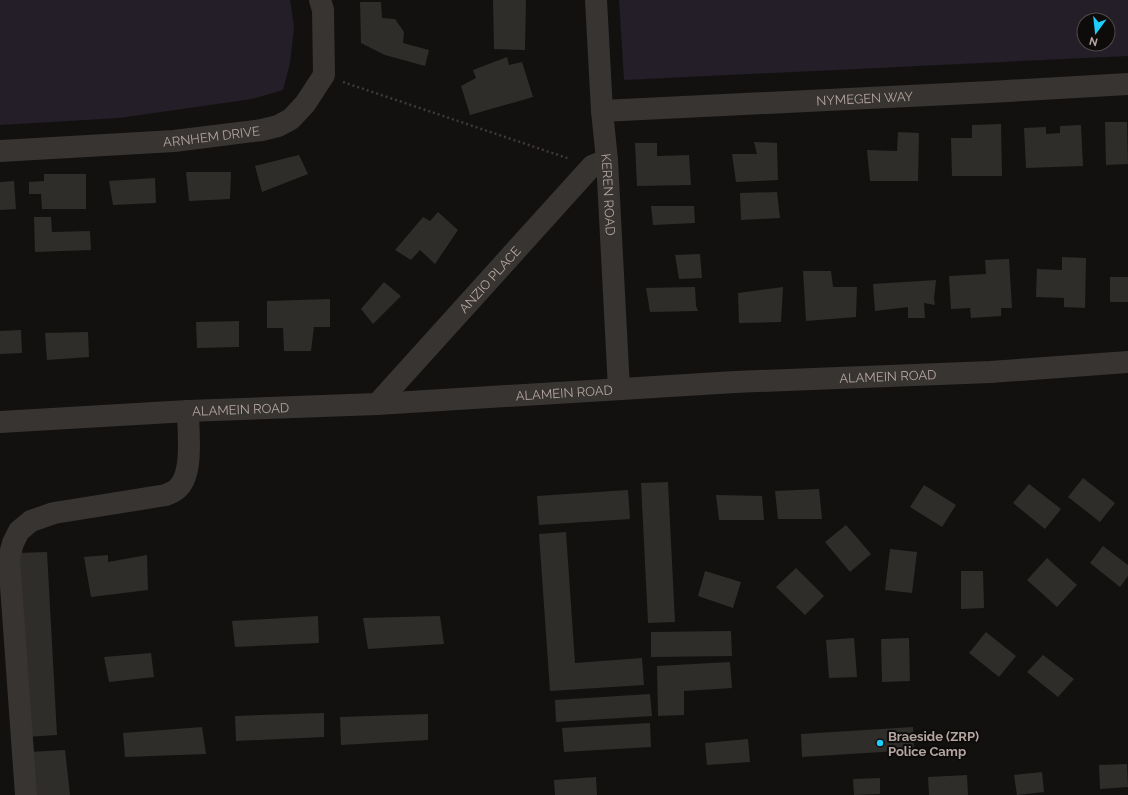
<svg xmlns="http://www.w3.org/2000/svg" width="1128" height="795" viewBox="0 0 1128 795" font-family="Raleway,sans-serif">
<rect width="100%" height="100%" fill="#121110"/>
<!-- green -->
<path fill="#241e28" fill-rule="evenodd" d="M0,0H290L294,27L290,63L283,90L252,99L119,118L0,125Z
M619,0H1128V56L624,80ZM1084,20H1108V44H1084Z"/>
<!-- building -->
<path fill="#2f2d2a" d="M493,0H526L525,50L494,49Z
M360,2H381L382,18L395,19L404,32L403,43L429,50L425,66L385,55L361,43Z
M507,57L509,65L522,62L533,97L470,115L461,86L476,78L473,70Z
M1105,122H1127L1128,164L1106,165Z
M1001,124L1002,176H952L951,138H972V125Z
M1081,125L1083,166L1026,168L1024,128L1046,127V134L1060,133V126Z
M898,132L919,133L918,181H870L867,150L897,151Z
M754,142L777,143L778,180L736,182L732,154H757Z
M635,143H657V156L689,155L691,185L637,186Z
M299,155L308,174L262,192L255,166Z
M186,172H231L230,199L189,201Z
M44,174H86V209H42L41,194H29V182L44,181Z
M155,178L156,203L113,205L109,181Z
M14,181L16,209L0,210V182Z
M777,192L780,218L741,220L740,193Z
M651,206H694L695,223L653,225Z
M438,212L458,230L435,264L420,250L411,260L395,250L423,217L430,221Z
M34,217H51L52,232L90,231L91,250L35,252Z
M700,254L702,278L679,279L675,255Z
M1062,257L1086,258L1085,308L1064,307V298L1036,297L1037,269L1062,270Z
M1009,259L1012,308H1001V316L971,318L970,308L951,309L949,276L986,274L985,260Z
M803,271H831L833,287H857L856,317L806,321Z
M1110,277H1128V302H1110Z
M936,280L934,299L935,305L924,303L925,318H908V307L875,311L873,284Z
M384,282L401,296L373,324L361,309Z
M695,287L696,306L698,311L650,312L646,288Z
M783,287L781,322L739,323L738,293Z
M330,299V327H314L311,351H284L283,328H267V301Z
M239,321V347L197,348L196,322Z
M21,330L22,353L0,354V331Z
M88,332L89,357L47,360L45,333Z
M1083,478L1115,503L1100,522L1068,497Z
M668,482L675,622L648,623L641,483Z
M1029,484L1061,509L1045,529L1013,503Z
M924,485L956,505L942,527L910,507Z
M819,489L822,519H778L775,491Z
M628,490L630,519L539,525L537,496Z
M716,495L762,496L764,520H719Z
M846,525L871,554L850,572L825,542Z
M566,532L575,663L642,658L644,685L550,691L539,534Z
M1103,546L1128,565V576L1120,587L1090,563Z
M890,549L917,552L912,593L885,590Z
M47,552L57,735L26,737L16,553Z
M108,555V562L147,555L148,590L91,597L84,557Z
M1047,558L1077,585L1057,607L1027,580Z
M796,568L824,596L805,615L776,587Z
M705,571L741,582L733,608L698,596Z
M961,571H983L984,608L961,609Z
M318,616L319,643L235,647L232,621Z
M440,616L444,644L368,649L363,618Z
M731,631L732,656L651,657V632Z
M986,632L1016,656L999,677L969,653Z
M854,638L857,677L829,678L826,640Z
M909,638L910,681L882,682L881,639Z
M151,653L154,677L109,682L104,657Z
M1043,655L1074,679L1058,697L1027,672Z
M730,662L732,688L684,691V715L658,716L657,666Z
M650,694L652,716L556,722L555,700Z
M324,713V737L236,741L235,716Z
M428,714V740L341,745L340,717Z
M650,723L651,747L564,752L562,728Z
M202,727L206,754L125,757L123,733Z
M913,727L914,750L802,757L801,734Z
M748,739L750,762L707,765L705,743Z
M65,750L70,795H35L29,752Z
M1127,764L1128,787L1100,789L1099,765Z
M1042,772L1044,792L1017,795L1014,775Z
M967,775L968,795H929L928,777Z
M596,777L597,795H555L554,780Z
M880,778V794L854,795L853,779Z"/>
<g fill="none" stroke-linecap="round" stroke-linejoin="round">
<!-- path -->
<path stroke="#3f3937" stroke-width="2.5" stroke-dasharray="2 3" stroke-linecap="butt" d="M343,82L570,159"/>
<!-- minor -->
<g stroke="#373431" stroke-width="22">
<path id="s1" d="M596,0L602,111L607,160L619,389"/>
<path id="s2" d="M602,111L990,92L1128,84"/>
<path id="s3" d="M0,151L174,141L262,130L278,126L291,119L305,104L324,75L323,10L320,0"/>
<path id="s4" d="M377,404L592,166L607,160"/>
<path id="s5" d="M0,422L188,411L377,404L735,382L990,372L1128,362"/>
<path d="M26,795L9,558L13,543L19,531L31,521L54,513L166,495C170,493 174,492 177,489C194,475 188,432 188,411"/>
</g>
</g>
<!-- markers -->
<circle fill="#1ccfff" stroke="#0d0c0b" stroke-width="1.5" cx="880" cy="743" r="4"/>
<g text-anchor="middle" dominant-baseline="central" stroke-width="4" stroke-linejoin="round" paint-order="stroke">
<!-- street labels -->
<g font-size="13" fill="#b4a5a0" stroke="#0d0c0b">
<text stroke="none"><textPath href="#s2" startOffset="263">NYMEGEN WAY</textPath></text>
<text stroke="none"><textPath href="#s3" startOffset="212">ARNHEM DRIVE</textPath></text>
<text stroke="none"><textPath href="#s1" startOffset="195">KEREN ROAD</textPath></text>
<text stroke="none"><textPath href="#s4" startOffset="168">ANZIO PLACE</textPath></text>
<text stroke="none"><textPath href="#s5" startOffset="889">ALAMEIN ROAD</textPath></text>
<text stroke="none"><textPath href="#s5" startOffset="565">ALAMEIN ROAD</textPath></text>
<text stroke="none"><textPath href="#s5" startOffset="241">ALAMEIN ROAD</textPath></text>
</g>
<!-- poi labels -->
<g font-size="13" font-weight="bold" fill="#b4a5a0" stroke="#0d0c0b" text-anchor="start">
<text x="888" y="736">Braeside (ZRP)<tspan x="888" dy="15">Police Camp</tspan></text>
</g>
</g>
<!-- north arrow -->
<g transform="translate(1096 32) rotate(195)"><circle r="19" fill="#0d0c0b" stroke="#504947"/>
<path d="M0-3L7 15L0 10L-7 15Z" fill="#1ccfff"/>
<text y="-6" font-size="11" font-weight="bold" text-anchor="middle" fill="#b4a5a0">N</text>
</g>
</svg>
